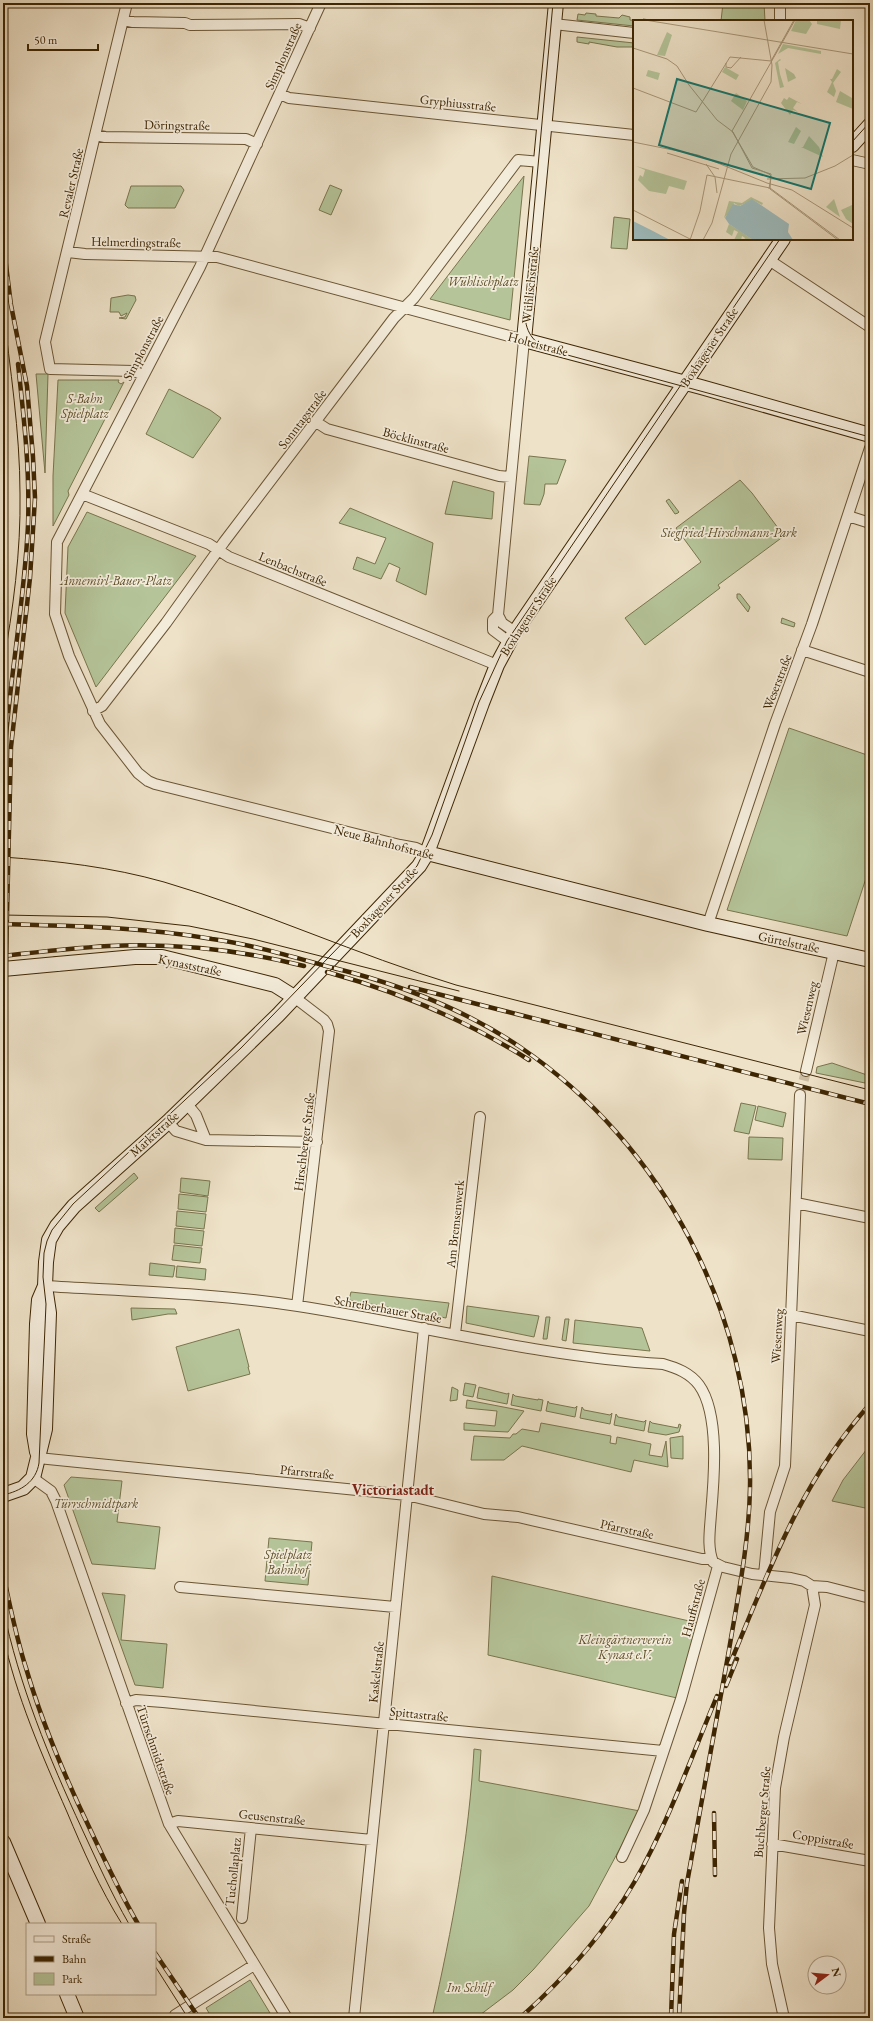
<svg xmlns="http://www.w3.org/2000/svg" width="873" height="2021" viewBox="0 0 873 2021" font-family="'EB Garamond',serif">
<rect width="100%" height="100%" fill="#eee2c8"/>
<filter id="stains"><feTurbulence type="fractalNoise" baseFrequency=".005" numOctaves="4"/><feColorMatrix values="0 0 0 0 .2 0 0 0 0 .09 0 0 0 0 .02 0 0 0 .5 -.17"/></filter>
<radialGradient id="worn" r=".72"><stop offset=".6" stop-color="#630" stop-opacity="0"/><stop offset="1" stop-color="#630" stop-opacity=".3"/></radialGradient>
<!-- green -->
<path fill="#b5c499" stroke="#7a754e" d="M723,3H764L765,21H721Z
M586,13L596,14V16L619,18L622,15L630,17V20L643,21V19L658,21H634V26L577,20L578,14L585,15Z
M577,37L634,43V47H617L589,42V44L577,42Z
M524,176L510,320L430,299Z
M330,185L342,190L331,215L319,210Z
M131,186H181L184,190L175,208H128L125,205Z
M614,217L630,219L627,249L611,248Z
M128,295L135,296L136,300L126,319L119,318L125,317L127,313L121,316L119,312H110L111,298Z
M36,374H48L45,473Z
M58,380H119L118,382L121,384L124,382L68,491L69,495L53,526V476Z
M169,389L210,410L221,418L193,458L146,434Z
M529,456L566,460L557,484H545L544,494L540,505L524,504Z
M740,480L752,493L784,536L718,585L720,588L645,645L625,618L701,562L676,528Z
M453,481L494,492L492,519L445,514Z
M669,499L679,512L678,513L675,514L666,501Z
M350,508L433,543L426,595L396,581L400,568L389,563L381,579L353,569L357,557L375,564L386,538L339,523Z
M87,512L196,556L96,687L65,613L68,547Z
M737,594H740L750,607L748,612L737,598Z
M782,618L795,623L794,627L781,623Z
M789,728L870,756V866L847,936L727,910Z
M832,1063L870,1076V1084L816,1073L817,1067Z
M741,1103L756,1106L749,1134L734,1131Z
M758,1106L786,1113L783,1127L755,1120Z
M749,1137L783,1138L782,1160L748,1159Z
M134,1173L138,1178L99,1212L95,1208Z
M181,1178L210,1181L208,1196L180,1192Z
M179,1194L208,1197L206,1212L178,1209Z
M177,1211L206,1214L204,1229L176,1226Z
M175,1228L204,1231L202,1246L174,1243Z
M174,1245L202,1248L200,1263L172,1260Z
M150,1263L175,1266L173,1277L149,1275Z
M177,1266L206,1269L205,1280L176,1277Z
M351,1292L449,1303L446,1318L349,1300Z
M467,1306L539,1316L534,1337L466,1323Z
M131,1308L175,1309L177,1314H168L132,1320Z
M546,1317H550L547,1339H543Z
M565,1319H569L566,1341L562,1340Z
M575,1320L642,1328L650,1351L573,1343Z
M239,1329L249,1367H248L250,1374L188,1391L176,1347Z
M465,1383L476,1385L473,1397L463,1395Z
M452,1387L458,1390L457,1400L450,1401Z
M479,1387L507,1394L509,1393L507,1404L477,1398Z
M513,1394L515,1396L538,1400V1399L543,1400L541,1411L511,1405Z
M467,1400L524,1411L508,1432L464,1430V1423L495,1426L497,1411L466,1408Z
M548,1401L549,1403L575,1408L577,1406L575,1417L546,1411Z
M582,1407L584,1410L610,1415L612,1413L610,1424L580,1418Z
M616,1414L618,1417L644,1422L646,1420L644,1431L614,1425Z
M650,1421L652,1423L678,1428L679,1424L681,1425L679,1432L666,1435L648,1432Z
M541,1423L611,1436L610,1443L616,1444L617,1437L651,1444L649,1455L662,1457L666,1441L668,1467L634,1460L631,1472L522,1446L504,1460H471L474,1436L510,1438L513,1434H516L522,1429L539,1432Z
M683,1436V1459L671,1458L670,1438Z
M870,1445V1509L832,1501L843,1480Z
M71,1477L122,1481L117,1522L160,1527L155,1569L92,1564L64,1485Z
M269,1538L312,1542L308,1585L265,1581Z
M492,1576L698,1623L677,1698L488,1655Z
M102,1593L125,1595L121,1640L167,1644L163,1688L135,1685Z
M474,1749L481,1750L479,1781L640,1811L589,1906L533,1970L513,1990L476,2018H432C452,1929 469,1840 474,1749Z
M250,1980L273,2018H212L206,2008Z"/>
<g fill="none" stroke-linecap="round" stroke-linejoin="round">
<!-- street-tunnel -->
<path stroke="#cbbca1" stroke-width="10" stroke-dasharray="10 5" stroke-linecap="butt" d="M800,1095L806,1071"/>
<!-- street casing -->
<g stroke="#6a5534" stroke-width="12">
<path id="street" d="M127,3L45,342L50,369L134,371L143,375
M321,3L200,267L57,542L55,614L69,656L100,724L138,773L148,781L155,784L400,845L416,848L427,853
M780,3V21
M123,20L133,22L185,23L190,25L299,24L310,28
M554,24L634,33
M280,94L289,98L634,135
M95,135L105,137L246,139L257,144
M852,160L870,164
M68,252L85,254L217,257L524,340L498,615L502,623L515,632
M769,260L870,327
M316,422L327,429L499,476L511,477
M82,494L209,544L229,557L497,665
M848,516L870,523
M498,615L493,620V630L509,642
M802,650L870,672
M93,711L102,706L166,623L224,542L394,318L414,298L518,160L541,162
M708,924L775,724L812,624L870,448
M294,997L324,1020L327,1024L329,1031L297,1306
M806,1071L834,952
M187,1104L196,1115L206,1140
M168,1122L176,1131L206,1140L317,1142
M796,1203L870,1218
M45,1286C130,1291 214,1293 298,1306C420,1325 540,1357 663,1364C677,1368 690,1373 699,1385C720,1414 714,1480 711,1514C710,1530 707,1547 713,1562L723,1567L752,1574L791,1578L804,1581L812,1586L827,1587L870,1598
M791,1315L870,1331
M455,1334L480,1117
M38,1458L407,1495L484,1514L518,1517L702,1559H712
M33,1478L51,1491L56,1501L169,1824L287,2018
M764,1575L770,1512L785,1466L800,1095
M180,1587L395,1607
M126,1703L136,1700L163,1702L663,1751
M169,1824L178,1821L372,1840
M772,1844L870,1861
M622,1857L644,1810L681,1699L718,1566
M242,1918L251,1828
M175,2015L254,1965
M354,2018L424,1328
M784,2018L772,1964L769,1928L775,1788L784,1737L815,1605L812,1586"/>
</g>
<!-- secondary casing -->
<g stroke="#3e2603" stroke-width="16">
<path id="secondary" d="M556,3L524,340L701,387L870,435
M852,145L870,125
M427,853L708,924L870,960
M57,964L135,957H162L275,985L294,997
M37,1452L34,1434L37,1324L39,1300L45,1286
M3,1495L23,1488L33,1478L45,1429L49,1313L45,1286L46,1262L49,1240L57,1226L74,1206L168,1122L278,1015L419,866L427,853L482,703L497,665L513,635L783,239
M3,1842L38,1924
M67,1994L77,2018"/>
</g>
<!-- street -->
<use href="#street" stroke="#f4ecdb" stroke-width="10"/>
<!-- secondary -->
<use href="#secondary" stroke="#f4ecdb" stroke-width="14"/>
<!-- tram -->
<path stroke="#3e2603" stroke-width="1" d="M553,3L525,308C524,328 530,341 549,350L870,437
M852,142L870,122
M3,307C10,369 20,431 20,494C21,552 13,609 3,666
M3,857C58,861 111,867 164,882C263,911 357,955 456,985L870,1090
M3,915L107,917L189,926L253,939L459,991
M3,1495C21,1491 36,1482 39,1463L46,1304L43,1277L44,1253L47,1241L52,1230L73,1204L241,1048L417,866L432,835L479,702L507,641L780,239
M3,1608C19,1685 49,1758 82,1829C97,1861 111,1893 129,1924
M3,1635C16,1696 42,1755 67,1812C83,1850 100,1889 122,1924
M155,1966L188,2018"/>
<!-- rail casing -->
<g stroke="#3e2603" stroke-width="4.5">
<path id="rail" d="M3,241L11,305
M3,776C7,692 24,609 28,525C30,471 24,418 18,364
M3,924C73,926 143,927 212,939C255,945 296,958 337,969
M3,956C38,952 73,948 109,946C174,943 241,950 304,966
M334,968C398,984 464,1009 520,1047C663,1144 753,1315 750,1488C749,1543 738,1596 729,1650C715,1728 701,1805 687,1883L684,1913L679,2018
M327,972C399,992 466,1020 529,1060
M410,987L870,1104
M3,1082L11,747L30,578L35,498L33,457L27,386L10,300
M3,1574C10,1605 16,1637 26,1668C42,1723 65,1777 90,1829C105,1861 120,1893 138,1924
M730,1664C770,1568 800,1483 870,1404
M726,1686L737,1659
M714,1813L715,1875
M155,1953L199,2018
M520,2018C565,1978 605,1933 635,1881C668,1823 691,1758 717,1696
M671,2018L674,1934L682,1881"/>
</g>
<!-- rail -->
<use href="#rail" stroke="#f4ecdb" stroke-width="3" stroke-dasharray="9" stroke-linecap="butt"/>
<!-- secondary-bridge casing -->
<g stroke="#3e2603" stroke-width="16" stroke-linecap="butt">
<path id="secondary-bridge" d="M3,969L57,964"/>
</g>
<!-- secondary-bridge -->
<use href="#secondary-bridge" stroke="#f4ecdb" stroke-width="14"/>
</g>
<g text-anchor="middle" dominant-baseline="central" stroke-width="3.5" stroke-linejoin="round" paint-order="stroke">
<!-- street labels -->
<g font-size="13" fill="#3e2603" stroke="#f4ecdb">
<text transform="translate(283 56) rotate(-66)">Simplonstraße</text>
<text transform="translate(458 103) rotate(6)">Gryphiusstraße</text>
<text transform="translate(177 125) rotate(1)">Döringstraße</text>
<text transform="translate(71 183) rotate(-77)">Revaler Straße</text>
<text transform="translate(136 242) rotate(1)">Helmerdingstraße</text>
<text transform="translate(530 285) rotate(-84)">Wühlischstraße</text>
<text transform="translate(538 344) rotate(15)">Holteistraße</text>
<text transform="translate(709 347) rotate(-56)">Boxhagener Straße</text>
<text transform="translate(143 348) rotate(-62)">Simplonstraße</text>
<text transform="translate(302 419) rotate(-53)">Sonntagstraße</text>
<text transform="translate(416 440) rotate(15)">Böcklinstraße</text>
<text transform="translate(293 569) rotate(22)">Lenbachstraße</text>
<text transform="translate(528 616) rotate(-57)">Boxhagener Straße</text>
<text transform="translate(777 682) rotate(-69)">Weserstraße</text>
<text transform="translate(384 842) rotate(15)">Neue Bahnhofstraße</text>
<text transform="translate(384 902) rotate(-47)">Boxhagener Straße</text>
<text transform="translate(789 942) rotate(12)">Gürtelstraße</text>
<text transform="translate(190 965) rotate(12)">Kynaststraße</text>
<text transform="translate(807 1008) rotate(-77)">Wiesenweg</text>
<text transform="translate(154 1134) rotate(-42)">Marktstraße</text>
<text transform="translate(304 1142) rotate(-83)">Hirschberger Straße</text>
<text transform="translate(455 1224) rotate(-84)">Am Bremsenwerk</text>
<text transform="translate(388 1309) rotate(10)">Schreiberhauer Straße</text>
<text transform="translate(777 1336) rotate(-87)">Wiesenweg</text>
<text transform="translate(307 1472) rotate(6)">Pfarrstraße</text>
<text transform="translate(627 1529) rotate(12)">Pfarrstraße</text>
<text transform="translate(693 1608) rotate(-75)">Hauffstraße</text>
<text transform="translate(376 1672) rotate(-84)">Kaskelstraße</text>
<text transform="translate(419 1714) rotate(6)">Spittastraße</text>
<text transform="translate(156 1750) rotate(71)">Türrschmidtstraße</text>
<text transform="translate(762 1812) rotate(-85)">Buchberger Straße</text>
<text transform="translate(272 1817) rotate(6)">Geusenstraße</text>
<text transform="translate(823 1839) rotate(10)">Coppistraße</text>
<text transform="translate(233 1872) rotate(-84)">Tuchollaplatz</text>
</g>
<!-- park labels -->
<g font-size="13" font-style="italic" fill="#5c4e28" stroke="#f4ecdb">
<text x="483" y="281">Wühlischplatz</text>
<text x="85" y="398">S-Bahn<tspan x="85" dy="15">Spielplatz</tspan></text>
<text x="729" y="532">Siegfried-Hirschmann-Park</text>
<text x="116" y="580">Annemirl-Bauer-Platz</text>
<text x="96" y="1503">Türrschmidtpark</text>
<text x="288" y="1554">Spielplatz<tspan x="288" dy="15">Bahnhof</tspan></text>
<text x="625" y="1639">Kleingärtnerverein<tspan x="625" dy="15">Kynast e.V.</tspan></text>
<text x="469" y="1987">Im Schilf</text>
</g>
<!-- quarter labels -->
<g font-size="15" font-weight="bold" fill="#7a1f14" stroke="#f4ecdb">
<text x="393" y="1489">Victoriastadt</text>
</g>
</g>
<!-- overview -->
<g transform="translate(633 20)">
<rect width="220" height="220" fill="#eee2c8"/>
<path d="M163,0H176L179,4L173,14L158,11ZM184,0H208L207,9L184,4ZM34,12L39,15L32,36L24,35ZM150,24L188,31V34L155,28L145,34ZM147,39L148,40L145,42L147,54L151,67L147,68L142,43ZM92,47L106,55L103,60L89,52ZM152,48L161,54L163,58L155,62ZM204,49L208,52L200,63L203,71L201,77L194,72L199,62L197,59H199ZM15,50L27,53L25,60L13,56ZM207,71L219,78L220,75V89L203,82ZM103,73L114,81L110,90L98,81ZM156,77L169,84L164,82L160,88L165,92L160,90L157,95L148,83L151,78L154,80ZM163,107L168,111L161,124L155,122ZM176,116L186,127L190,137L168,127H170ZM3,146L54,161L51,170L36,166L33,174L16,171L5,160L7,155L10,157L12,150ZM118,177L130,183L129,185L120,180L106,186L101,183L98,191L91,198L96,181L109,183ZM201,179L207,197L193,187ZM219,185L220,187V204L213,199L208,190ZM96,204L107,211L120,220H111L112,218L109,216L108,220H101L105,212L101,210L99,216L93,212Z" fill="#b5c499"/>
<path d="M119,179L156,204L155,212L160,220H120L96,204L92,198L100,184L107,186ZM0,201L18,210L37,220H0Z" fill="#9dbcbf"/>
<path fill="none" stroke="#a89779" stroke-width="1" d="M12,0L220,34M0,28L34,39L44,46L56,65L84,100L100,112L119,148L138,154L137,169L205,220M93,43V47L98,48L108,37M0,68L63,92L97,37L138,41L161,0M0,122L65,135L134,163L159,170L220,208M34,133L86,149M73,144L82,157L84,173M135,153L138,156L136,169M136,154L120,147L99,111L162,0M74,155L137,168L207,220M134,159L172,158L202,146L220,135M0,190L57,219M57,220L67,191L74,155M70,220L79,203L98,134L138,62L139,45L131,0"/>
<path fill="#0f766e" fill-opacity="0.15" stroke="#0f766e" stroke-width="2" d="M44,59L197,103L178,169L26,125Z"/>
<rect width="220" height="220" fill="none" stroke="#3e2603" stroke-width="2"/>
</g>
<!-- margin -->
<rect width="873" height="2021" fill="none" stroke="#eee2c8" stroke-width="16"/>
<rect x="4" y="4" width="865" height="2013" fill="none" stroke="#3e2603" stroke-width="2"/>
<rect x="8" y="8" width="857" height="2005" fill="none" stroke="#3e2603"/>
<!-- legend -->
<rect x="26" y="1923" width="130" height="72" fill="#f4ecdb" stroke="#ab9d85"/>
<rect x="34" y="1936" width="20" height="6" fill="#f4ecdb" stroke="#ab9d85"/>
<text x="62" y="1943" font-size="12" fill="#3e2603">Straße</text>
<rect x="34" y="1956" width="20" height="6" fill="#3e2603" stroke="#ab9d85"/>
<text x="62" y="1963" font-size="12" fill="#3e2603">Bahn</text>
<rect x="34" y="1973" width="20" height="12" fill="#b5c499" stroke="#ab9d85"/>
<text x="62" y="1983" font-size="12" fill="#3e2603">Park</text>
<!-- north arrow -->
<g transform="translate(827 1975) rotate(74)"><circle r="19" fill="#f4ecdb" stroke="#ab9d85"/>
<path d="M0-3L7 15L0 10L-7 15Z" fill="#8f2418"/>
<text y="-6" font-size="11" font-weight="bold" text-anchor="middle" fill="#3e2603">N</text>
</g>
<!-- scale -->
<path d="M28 44v6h70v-6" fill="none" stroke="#3e2603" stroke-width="2"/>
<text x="34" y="44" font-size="12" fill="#3e2603" stroke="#f4ecdb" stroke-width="3" paint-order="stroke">50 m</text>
<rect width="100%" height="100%" filter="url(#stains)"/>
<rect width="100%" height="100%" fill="url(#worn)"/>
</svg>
